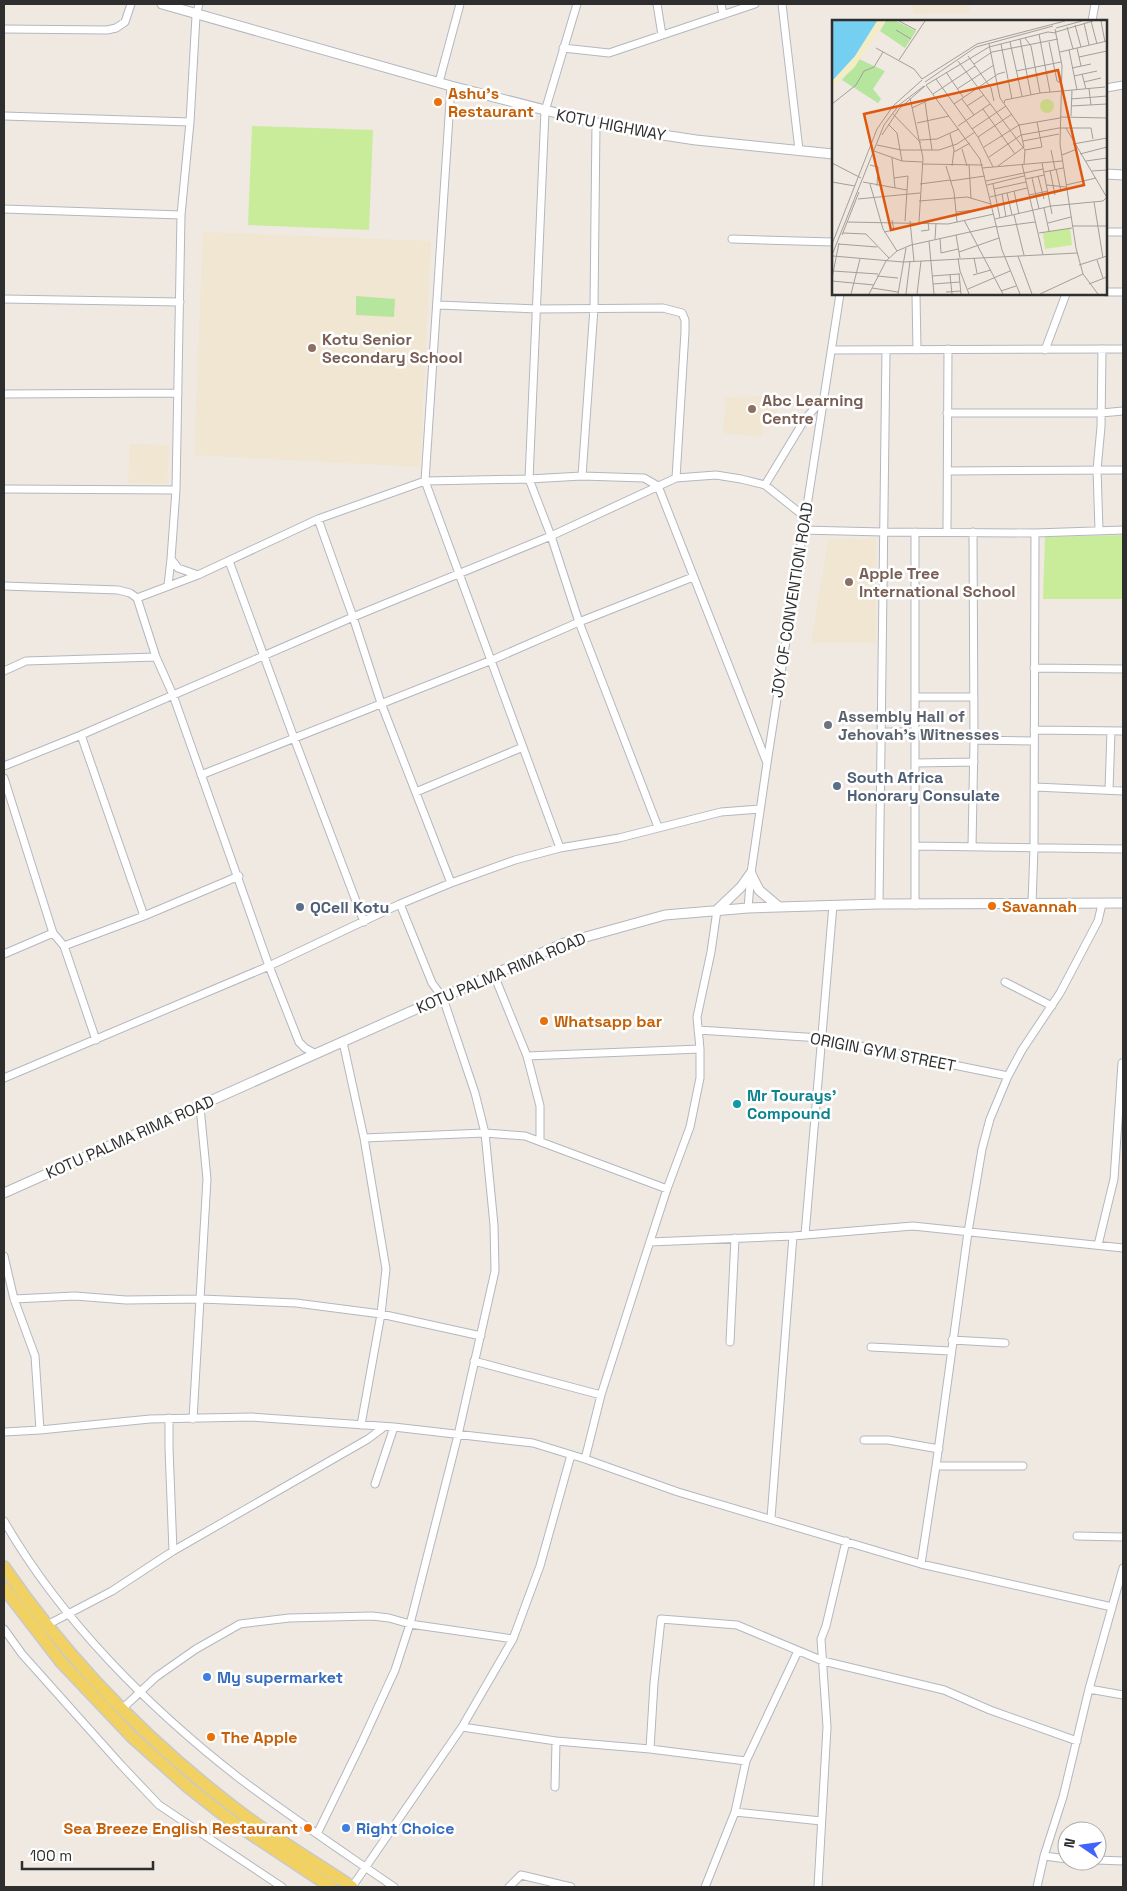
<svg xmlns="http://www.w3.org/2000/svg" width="1127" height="1891" viewBox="0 0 1127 1891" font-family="'Space Grotesk',sans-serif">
<rect width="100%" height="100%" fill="#efe9e1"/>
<!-- education -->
<path fill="#f0e6d1" d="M912,4H969L970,13L913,14Z
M203,232L431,241L420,467L194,455Z
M779,396L777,422H764L762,437L723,433L726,397Z
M130,444L169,445L167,484L128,483Z
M856,538V540L876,539V643H811L828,539Z"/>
<!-- green -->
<path fill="#b6e59e" d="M356,296L395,299L394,317L356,315Z"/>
<!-- pitch -->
<path fill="#c9ec9a" d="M252,126L373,130L369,230L248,225Z
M1123,535L1122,599H1043L1045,537Z"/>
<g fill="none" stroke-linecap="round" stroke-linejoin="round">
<!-- minor casing -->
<g stroke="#b4b7c1" stroke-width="9">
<path id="minor" d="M577,4L545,111L529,479L551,536L579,622L658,827
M657,4L662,35
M721,4L723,15
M782,4L799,150
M1092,21L1095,4
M4,29L107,30L116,28L125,22L131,4
M563,48L609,53L755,4
M439,82L460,4
M451,86L425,481L560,848
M1106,88L1123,85
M4,116L190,122
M4,209L181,215
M1106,232H1123
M732,239L833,242
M1106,292H1123
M916,294L917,350
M4,299L180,302
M438,305L537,309L663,308L682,313L685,320V332L676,478
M832,350L1123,349
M1045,350L1066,294
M4,394L178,393
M947,413H1101L1123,411
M948,471L1123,470
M582,476L594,308L596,123
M765,485L805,419L823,399
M4,489L176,490
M318,519L353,617L381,703L451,883
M802,530L883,532L1035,533L1123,530
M1099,530L1097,469L1101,427L1102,349
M947,531L948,349
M915,532V905
M229,561L294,738L364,922
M198,575L178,568L171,559L176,490L181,215L190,122L196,16L199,4
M168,585L171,559
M4,586L118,590L130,593L137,598L198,575L318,519L425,481L529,479L582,476L644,478L658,486L767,763
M137,598L156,657L173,695L269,966L299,1042L305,1048L316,1054
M1034,668L1123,669
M4,671L26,661L156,657
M915,697H974
M1034,730L1123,731
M880,732H915
M81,735L144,916
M974,740L1034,741
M915,763L974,762
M4,766L81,735L353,617L551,536L676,478L716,475L741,479L765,485L805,517
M201,775L492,660L579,622L693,577
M4,778L53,933L64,946L96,1040
M1035,787L1123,791
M1109,790L1111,731
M416,792L523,747
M916,846L1123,849
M972,847L974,740L973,532
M1032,903L1034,848L1035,533
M879,904L886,350
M748,908L751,873L767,763L840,294
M64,946L144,916L239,876
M4,954L53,933
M494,975L527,1056L540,1106V1140
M1005,982L1052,1006
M698,1030L821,1038L1008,1076
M343,1042L364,1138L386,1269L381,1314L361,1425
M527,1056L700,1049
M4,1078L269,966L400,904L451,883L515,860L560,848L619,838L721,812L760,809
M364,1138L485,1133L525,1136L667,1189
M805,1235L833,905
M650,1242L793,1236L913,1226L1123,1248
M1098,1245L1114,1179L1122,1063
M4,1256L14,1299L35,1356L40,1430
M14,1299L75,1296L126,1300L201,1299L296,1303L381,1314L481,1336
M952,1340L1005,1343
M730,1342L735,1238
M871,1347L951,1351
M474,1361L601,1395
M169,1418V1448L173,1551
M193,1419L207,1179L200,1107
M4,1432L40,1430L150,1419L252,1417L394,1427L533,1443L585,1459L678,1492L921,1564L1112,1607
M864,1440H888L939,1449
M585,1459L601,1395L643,1263L667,1189L690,1127L700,1078V1049L697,1017L711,952L717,910
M936,1466H1023
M375,1484L394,1427
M771,1518L793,1236
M4,1521C61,1620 149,1708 239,1778C289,1816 342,1851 394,1887
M1077,1536L1123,1537
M921,1564L936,1466L968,1232L982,1149L990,1119L1008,1076L1022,1050L1060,993L1098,921L1102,904
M47,1625L112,1591L173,1551L368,1439L384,1427
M4,1629L22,1654L122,1766L159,1805L282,1887
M1089,1689L1123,1695
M122,1709L156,1677L196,1649L240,1624L289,1618L372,1616L389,1618L410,1624L513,1639
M462,1727L556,1741L650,1749L746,1761
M650,1749L654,1683L661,1619L737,1625L823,1661L944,1690L990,1710L1077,1741
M555,1787L556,1741
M735,1812L821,1821
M317,1834L362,1742L395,1670L410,1624L458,1435L495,1271L494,1225L485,1133L475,1093L443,998L432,983L400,904
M1044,1856L1067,1859
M1097,1860L1123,1861
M352,1887L462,1727L513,1639L540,1566L571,1455
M509,1887L521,1875L571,1887
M705,1887L735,1812L746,1761L798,1651
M818,1887L827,1727L821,1639L826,1626L846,1541
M1037,1887L1044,1856L1063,1797L1089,1689L1123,1568"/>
</g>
<!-- tertiary casing -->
<g stroke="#b4b7c1" stroke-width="11">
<path id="tertiary" d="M162,4L451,86L596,123L630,130L696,140L833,154
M1106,174L1123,175
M751,874L759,890L779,907
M717,910L741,887L751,873
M4,1193L564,943L665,915L748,908L879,904L1123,903"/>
</g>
<!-- primary casing -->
<g stroke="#c9c9c9" stroke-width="14">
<path id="primary" d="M4,1567C68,1660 147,1741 236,1809C273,1838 314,1861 352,1887
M4,1588L61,1662L132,1737L188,1787L230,1820L331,1887"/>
</g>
<!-- minor -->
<use href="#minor" stroke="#fff" stroke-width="7"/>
<!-- tertiary -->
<use href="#tertiary" stroke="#fff" stroke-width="9"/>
<!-- primary -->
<use href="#primary" stroke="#f2d163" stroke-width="11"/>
</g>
<!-- markers -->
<g fill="#e8710a" stroke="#fff" stroke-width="2">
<circle cx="438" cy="102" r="5"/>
<circle cx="992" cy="906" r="5"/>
<circle cx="544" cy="1021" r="5"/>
<circle cx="211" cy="1737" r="5"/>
<circle cx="308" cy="1828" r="5"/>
</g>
<g fill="#8d6e63" stroke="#fff" stroke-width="2">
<circle cx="312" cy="348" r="5"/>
<circle cx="752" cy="409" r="5"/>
<circle cx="849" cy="582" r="5"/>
</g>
<circle fill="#6b7280" stroke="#fff" stroke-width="2" cx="828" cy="725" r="5"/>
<g fill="#5c6f8a" stroke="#fff" stroke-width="2">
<circle cx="837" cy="786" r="5"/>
<circle cx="300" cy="907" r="5"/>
</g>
<circle fill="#0f9aa8" stroke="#fff" stroke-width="2" cx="737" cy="1104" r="5"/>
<g fill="#3f7fe0" stroke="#fff" stroke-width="2">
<circle cx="207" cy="1677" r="5"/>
<circle cx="346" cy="1828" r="5"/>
</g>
<g text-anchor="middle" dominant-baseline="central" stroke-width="5" stroke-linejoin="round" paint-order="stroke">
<!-- food labels -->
<g font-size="16" font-weight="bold" fill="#c56008" stroke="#fff" text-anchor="start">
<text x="448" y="93">Ashu's<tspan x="448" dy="18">Restaurant</tspan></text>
<text x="1002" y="906">Savannah</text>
<text x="554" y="1021">Whatsapp bar</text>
<text x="221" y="1737">The Apple</text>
<text x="298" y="1828" text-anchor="end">Sea Breeze English Restaurant</text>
</g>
<!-- street labels -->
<g font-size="16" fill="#2e2e2e" stroke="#fff">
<text transform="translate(611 125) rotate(11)">KOTU HIGHWAY</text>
<text transform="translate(792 600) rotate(-81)">JOY OF CONVENTION ROAD</text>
<text transform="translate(501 973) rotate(-23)">KOTU PALMA RIMA ROAD</text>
<text transform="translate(883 1052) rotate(11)">ORIGIN GYM STREET</text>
<text transform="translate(130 1137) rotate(-24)">KOTU PALMA RIMA ROAD</text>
</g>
<!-- education labels -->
<g font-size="16" font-weight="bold" fill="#785e54" stroke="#fff" text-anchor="start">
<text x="322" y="339">Kotu Senior<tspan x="322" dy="18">Secondary School</tspan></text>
<text x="762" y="400">Abc Learning<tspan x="762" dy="18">Centre</tspan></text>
<text x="859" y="573">Apple Tree<tspan x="859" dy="18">International School</tspan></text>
</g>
<!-- worship labels -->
<g font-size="16" font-weight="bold" fill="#5b616d" stroke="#fff" text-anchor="start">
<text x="838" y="716">Assembly Hall of<tspan x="838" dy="18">Jehovah's Witnesses</tspan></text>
</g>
<!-- service labels -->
<g font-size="16" font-weight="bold" fill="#4e5e75" stroke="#fff" text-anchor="start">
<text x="847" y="777">South Africa<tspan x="847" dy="18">Honorary Consulate</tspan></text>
<text x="310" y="907">QCell Kotu</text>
</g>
<!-- culture labels -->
<g font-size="16" font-weight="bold" fill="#0d838f" stroke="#fff" text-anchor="start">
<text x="747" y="1095">Mr Tourays'<tspan x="747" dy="18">Compound</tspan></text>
</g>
<!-- shop labels -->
<g font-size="16" font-weight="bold" fill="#366cbe" stroke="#fff" text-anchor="start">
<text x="217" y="1677">My supermarket</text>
<text x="356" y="1828">Right Choice</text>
</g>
</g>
<!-- overview -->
<g transform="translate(832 20)">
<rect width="275" height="275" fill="#efe9e1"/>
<path d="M54,1H64L84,11L73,28L48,11ZM27,39L53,51L41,69L49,79L46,83L10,60Z" fill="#b6e59e"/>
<path d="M45,1H53L22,48L0,67V61L23,36Z" fill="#f3ecc5"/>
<path d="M208 86a7 7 0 1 1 14 0a7 7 0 1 1-14 0ZM238,208L240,225L213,229L211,213Z" fill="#c9ec9a"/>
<path d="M0,1H45L23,36L0,61Z" fill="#75cff0"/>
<path fill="none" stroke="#a29e99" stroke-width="1" d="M67,1L84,10M259,1L265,24M269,1L273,22M252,3L257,25M243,5L249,27M235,7L241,29M224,8L250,1M223,9L230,46L228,124L244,228L251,254L266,274M64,10L79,19M224,12L261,1M207,14L218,72M193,18L199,26L208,73M188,19L199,75M178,22L190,76M217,22L225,61L229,63M157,24L168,78L187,105L192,127L166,146M169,24L180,79M44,28L82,49L90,59M245,28L249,46M237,30L245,70M228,32L275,21M136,36L159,68L162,81M247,37L275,31M67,40L93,1M126,41L193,130L192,144M142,44L160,32L226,19M240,48L259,44M184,51L229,42M114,52L131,77M250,54L254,69M242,56L265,51M90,59L145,24L233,1M104,59L146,117L161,147M93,62L144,27L221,6M252,62L269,58M94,65L148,139L170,230L188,274M94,65L157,27L216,12L224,13M125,69L162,45M257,69L259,85M101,74L143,46M78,78L91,138L87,202M130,79L142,95M239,79L275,76M93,82L100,130M172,83L173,80L208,73L273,67M0,84L24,65L32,51L42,47L51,32M122,84L166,54L173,52M135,86L152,75M239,86L275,84M80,88L103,77M151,89L183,134M61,94L89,123M239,96L240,70M228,97L275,98M85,103L117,96M56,104L65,113L70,141M126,106L158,84M234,108L274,176M140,109L174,86M118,114L122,130L120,146M50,115L67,89L93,66M146,117L180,94M88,120L105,119L127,109M191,121L227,114M241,124L275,118M45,125L69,130H107L125,124L143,112M152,127L187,105L228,98M130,129L135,146M193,130L210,127L205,102M219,130L223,149M42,131L70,141L90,142M122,132L138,123M248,134L275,127M230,135L245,129M157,137L189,115L227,108H259L261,119M60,138L63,168M254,141L275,138M0,143L29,158M210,143L220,194M90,144L151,145M190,144L211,235M38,145L46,147L45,166M137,145L139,178M114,146L122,172L125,202M150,148L230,141M224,149L229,171M218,150L223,175M260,151L275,150M212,152L231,148M206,156L212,179M62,158L76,156L73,201M200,158L207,189M194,159L212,155M118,161L153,156M154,161L211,149M0,162L23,166M31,162L75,170M38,164L51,209L65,231M88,164L118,160M161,164L168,198M155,165L192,156M215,165L234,167M234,165L264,158M162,169L194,162M182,171L187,194M175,173L180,195M170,174L174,197M197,175L216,171M158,177L195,168M26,179L88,173M87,181L135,177L159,184M262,182L271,238M212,188L217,211M124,192L143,190M182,195L192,235M163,199L219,186L271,181L275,177M132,200L171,274M78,201L82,241M15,202L116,204L162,194M216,203L239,197M240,206H275M165,207L203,202M89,211L97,210L96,202M52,212L62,210L60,200M11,213L34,214L57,238M207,213L240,208M10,215L27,172M124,215L128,238M108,218L109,233L126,229M103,219L104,203M97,221L102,274M0,224L45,109L61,86L90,60M6,224L45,227M127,232L167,218M0,235L52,105L67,85L92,66M1,236L71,242L245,233M186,236L200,274M126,238L128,251L137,274M142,238L145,253M265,240L271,258M247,245L275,236M1,251L46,254M127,253L129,274M118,255L120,274M141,255L159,250M45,256L66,258M100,256L127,254M0,258L7,223M0,261L42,265M101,264L128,262M257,264L275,257M40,268L66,272M136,269L178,251M169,271L184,266M114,272L129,271M19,274L28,239M37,274L54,241L65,231L79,225L165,206M66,274L74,228M74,274L78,241M85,274L89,241M208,274L251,254"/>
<path fill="#df570e" fill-opacity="0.15" stroke="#df570e" stroke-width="2.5" d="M226,50L252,165L59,210L32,94Z"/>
<rect width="275" height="275" fill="none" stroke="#2e2e2e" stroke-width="2.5"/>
</g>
<!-- border -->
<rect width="1127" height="1891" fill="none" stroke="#2e2e2e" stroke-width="10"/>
<!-- north arrow -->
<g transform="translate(1082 1846) rotate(283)"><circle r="24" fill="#ffffff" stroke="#ababab"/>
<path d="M0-4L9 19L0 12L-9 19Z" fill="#4264fb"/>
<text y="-8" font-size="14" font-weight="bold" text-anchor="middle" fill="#2e2e2e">N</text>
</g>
<!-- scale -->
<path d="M22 1861v8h131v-8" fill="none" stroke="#2e2e2e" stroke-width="2.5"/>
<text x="30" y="1861" font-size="15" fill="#2e2e2e" stroke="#ffffff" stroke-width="4" paint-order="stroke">100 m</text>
</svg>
